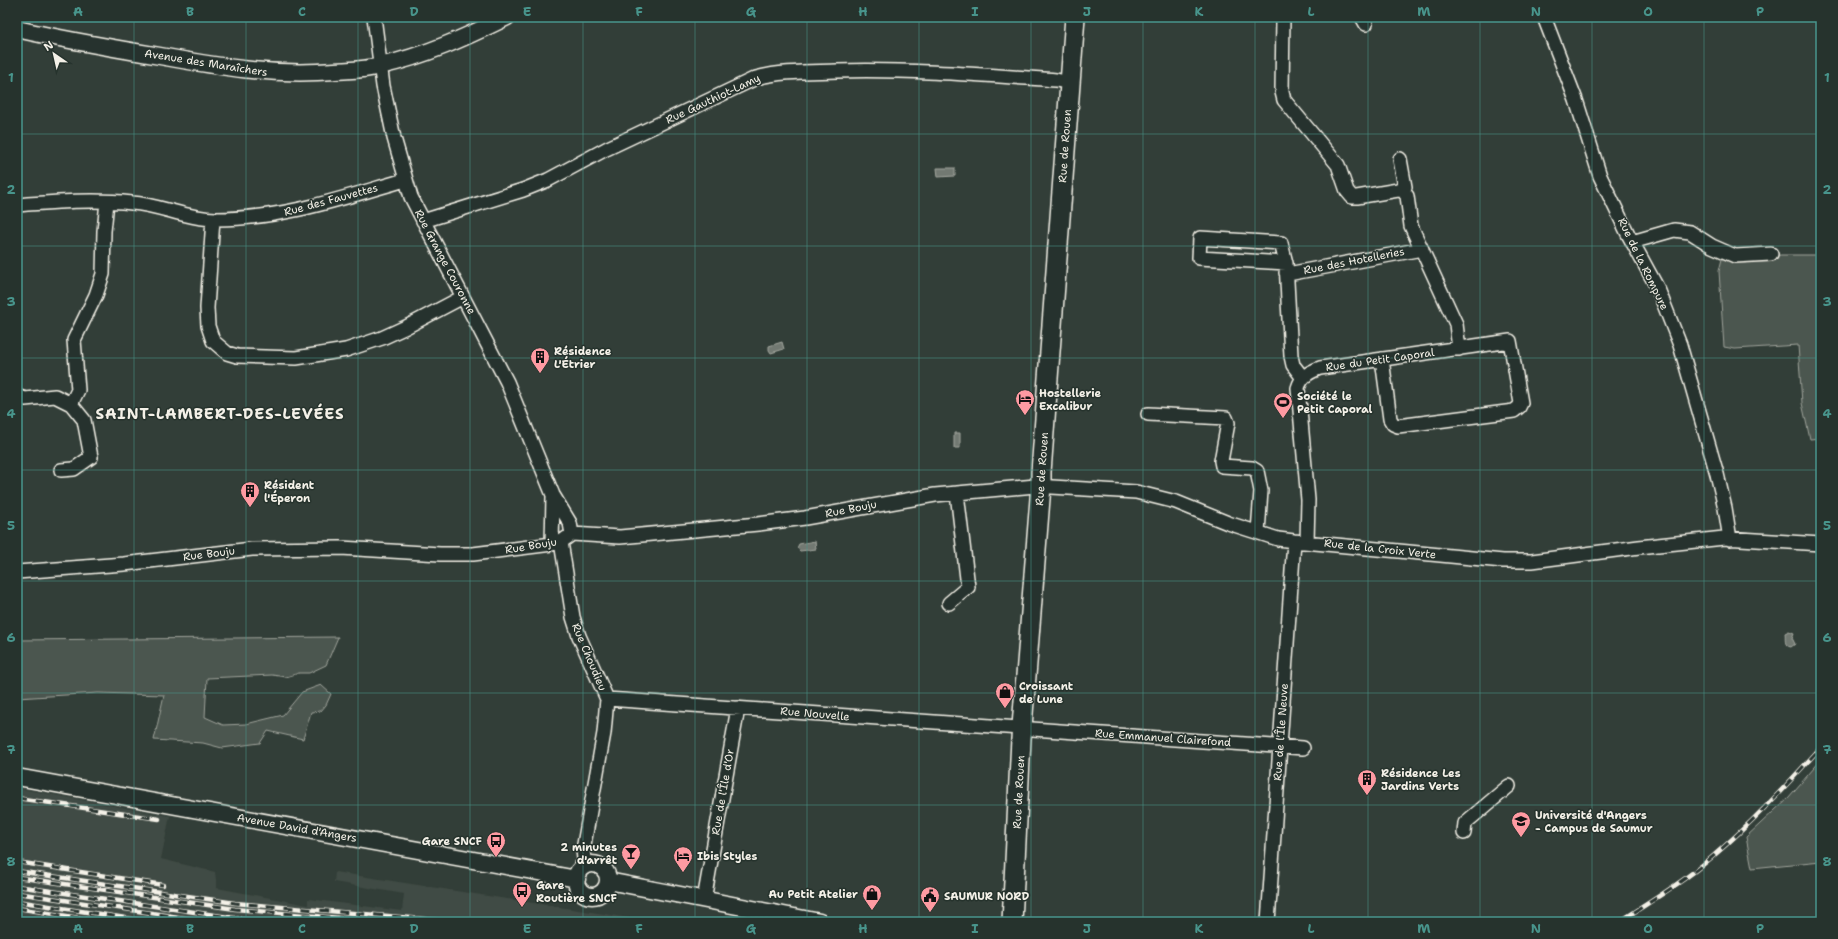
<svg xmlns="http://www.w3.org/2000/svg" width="1838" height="939" viewBox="0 0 1838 939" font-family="'Shantell Sans',sans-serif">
<rect width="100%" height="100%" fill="#323e38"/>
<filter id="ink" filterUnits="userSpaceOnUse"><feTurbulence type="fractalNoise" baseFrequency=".025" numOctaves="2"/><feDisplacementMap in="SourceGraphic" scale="8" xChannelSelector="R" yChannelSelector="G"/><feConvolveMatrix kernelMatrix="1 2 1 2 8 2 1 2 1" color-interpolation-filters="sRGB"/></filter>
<g filter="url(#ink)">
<!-- built -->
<path fill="#404b44" d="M17,788L170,816L161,859L215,872L217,888L308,905V899L402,911L404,894L334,882L335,872L655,922H17Z"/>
<!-- green -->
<path fill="#4c564f" stroke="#a0a49c" d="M1723,255L1734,259L1781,255H1821V438L1810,439L1802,403L1798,345L1735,349L1724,347L1719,271Z
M338,637L326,665L309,673H299L286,677L272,675L207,678L205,717L223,725L246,724L283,715L302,692L321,685L331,694L326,705L321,711L311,712L303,739L268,731L260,743L222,748L203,743L154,740L164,695L98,693L17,698V640Z
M1821,760V861L1752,868L1746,837L1788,798Z"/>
<!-- water -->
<path fill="#727972" stroke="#a6a9a1" d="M937,168H955V176L938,177Z
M782,342L784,349L771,353L769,350V346Z
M954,433H960V448H954Z
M815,541L816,549L800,551L797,548L799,544Z
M1789,631L1794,633L1792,638L1795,644L1791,647C1783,646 1786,638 1785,633Z"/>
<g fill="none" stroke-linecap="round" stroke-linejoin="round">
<!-- minor casing -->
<g stroke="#f4f1e8" stroke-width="16">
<path id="minor" d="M374,17L383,86L394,138L411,197L507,382L553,495L570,523L572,534
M1283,17L1282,92L1284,100L1338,165L1347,191L1352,197H1357L1398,190L1403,191
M1362,17L1366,24
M1544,17L1576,100L1600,176L1628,234L1658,289L1680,345L1717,474L1725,508L1730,539
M1400,159L1405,187L1403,191L1407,196L1411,226L1456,324L1459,349
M17,205C56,202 94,199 132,203C160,205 187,219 216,219C283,219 342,198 405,180
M213,219L207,308L208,326L213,341L227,353L237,356L296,358L346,350L382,338L406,327L463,297
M423,221L523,190L548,180L606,149L756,78C782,71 810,72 837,71C910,69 983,75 1056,80L1070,83
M1632,242L1674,230L1690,232L1712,246L1735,256L1771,254
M1286,263L1199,258L1200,238L1281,243L1286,263L1291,356L1293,365L1303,378
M1286,273H1293L1422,249
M17,396L25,399L55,396L71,404L78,390L74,340L96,295L103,274L104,231L107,202
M1148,414L1226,418L1228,423L1221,461L1222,466L1252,468L1257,471L1261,491L1258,532
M61,470L74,469L91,457L84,420L71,404
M561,542L573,617L579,636L607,699L604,733L583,850L585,867
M1307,542L1308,500L1298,388C1301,377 1309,372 1320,368L1510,341L1521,403L1519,407L1514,411L1398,426L1393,424L1390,419L1382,359
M552,544L553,497
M17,572L124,564L252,549L341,548L440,554H473L552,544L561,542L572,534L620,537L758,524L805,518L935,495L1035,486L1136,492L1176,502L1228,523L1278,539L1294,541L1503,561H1532L1639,547L1724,538L1821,544
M949,603L968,587L957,493
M607,699L1303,748
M1464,833L1465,823L1509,786
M704,900L738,708
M1268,922L1294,541"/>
</g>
<!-- tertiary casing -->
<g stroke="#f4f1e8" stroke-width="19">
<path id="tertiary" d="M17,29C64,40 112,48 160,56C221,67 272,76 335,71C350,70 365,70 380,66C425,56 466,37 507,17
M17,777L577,879
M576 880a16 16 0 1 1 32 0a16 16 0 1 1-32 0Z
M608,881L820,922"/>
</g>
<!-- secondary casing -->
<g stroke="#f4f1e8" stroke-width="22">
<path id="secondary" d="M1012,922L1021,739L1041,486V472L1075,17"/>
</g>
<!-- minor -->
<use href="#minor" stroke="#26332d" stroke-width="13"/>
<!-- tertiary -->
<use href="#tertiary" stroke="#26332d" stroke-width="16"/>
<!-- secondary -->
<use href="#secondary" stroke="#26332d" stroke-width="19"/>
<!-- rail casing -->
<g stroke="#f4f1e8" stroke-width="4.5">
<path id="rail" d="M17,798L159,819
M17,862L163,885
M17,871L235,903L459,922
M17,877L235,909L386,922
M17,886L263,922
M17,893L212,922
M17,901L151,922
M17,908L104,922
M17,918L45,922
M1619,922C1650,902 1683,882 1711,858C1751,824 1786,786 1821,747"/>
</g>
<!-- rail -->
<use href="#rail" stroke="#26332d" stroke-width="3" stroke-dasharray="9" stroke-linecap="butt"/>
</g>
</g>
<!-- grid -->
<path fill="none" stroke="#48958c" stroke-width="1" stroke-opacity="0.55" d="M134,17V922M246,17V922M358,17V922M470,17V922M583,17V922M695,17V922M807,17V922M919,17V922M1031,17V922M1143,17V922M1255,17V922M1368,17V922M1480,17V922M1592,17V922M1704,17V922M17,134H1821M17,246H1821M17,358H1821M17,470H1821M17,581H1821M17,693H1821M17,805H1821"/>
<!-- icons -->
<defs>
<g id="building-pin" transform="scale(1)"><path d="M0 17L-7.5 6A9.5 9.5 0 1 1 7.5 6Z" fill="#ff9aa2" stroke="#26332d"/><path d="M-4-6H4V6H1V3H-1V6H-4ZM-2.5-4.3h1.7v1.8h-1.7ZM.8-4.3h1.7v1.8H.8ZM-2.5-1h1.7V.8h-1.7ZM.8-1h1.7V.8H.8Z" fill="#111"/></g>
<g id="hotel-pin" transform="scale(1)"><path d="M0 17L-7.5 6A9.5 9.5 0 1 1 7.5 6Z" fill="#ff9aa2" stroke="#26332d"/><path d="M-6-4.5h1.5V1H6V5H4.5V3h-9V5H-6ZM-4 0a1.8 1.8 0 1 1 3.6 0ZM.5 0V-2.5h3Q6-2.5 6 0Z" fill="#111"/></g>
<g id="stadium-pin" transform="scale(1)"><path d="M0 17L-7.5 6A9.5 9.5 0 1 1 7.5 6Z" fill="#ff9aa2" stroke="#26332d"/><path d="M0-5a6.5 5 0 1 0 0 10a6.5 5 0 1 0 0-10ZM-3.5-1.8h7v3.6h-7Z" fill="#111"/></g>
<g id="shop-pin" transform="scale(1)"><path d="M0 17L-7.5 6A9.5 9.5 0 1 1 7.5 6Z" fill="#ff9aa2" stroke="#26332d"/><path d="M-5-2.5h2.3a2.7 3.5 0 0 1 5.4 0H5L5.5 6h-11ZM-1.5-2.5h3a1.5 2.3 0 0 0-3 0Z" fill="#111"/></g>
<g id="university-pin" transform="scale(1)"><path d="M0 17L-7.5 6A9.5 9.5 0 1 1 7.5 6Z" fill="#ff9aa2" stroke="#26332d"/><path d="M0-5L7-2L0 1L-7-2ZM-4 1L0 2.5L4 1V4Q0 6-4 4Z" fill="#111"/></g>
<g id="bus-pin" transform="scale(1)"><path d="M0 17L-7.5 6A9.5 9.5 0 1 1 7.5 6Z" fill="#ff9aa2" stroke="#26332d"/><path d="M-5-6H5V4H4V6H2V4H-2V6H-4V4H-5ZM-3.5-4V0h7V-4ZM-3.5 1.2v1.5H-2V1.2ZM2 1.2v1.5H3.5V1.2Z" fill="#111"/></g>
<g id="bar-pin" transform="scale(1)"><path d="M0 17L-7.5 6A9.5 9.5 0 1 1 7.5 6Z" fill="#ff9aa2" stroke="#26332d"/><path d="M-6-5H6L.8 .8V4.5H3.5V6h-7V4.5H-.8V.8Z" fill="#111"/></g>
<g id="civic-pin" transform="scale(1)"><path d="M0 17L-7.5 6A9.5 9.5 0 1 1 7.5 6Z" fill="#ff9aa2" stroke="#26332d"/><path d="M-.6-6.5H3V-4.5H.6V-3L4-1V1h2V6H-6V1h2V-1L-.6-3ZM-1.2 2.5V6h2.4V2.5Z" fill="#111"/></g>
</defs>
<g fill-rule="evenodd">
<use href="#building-pin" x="540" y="357"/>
<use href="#hotel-pin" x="1025" y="399"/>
<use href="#stadium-pin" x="1283" y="402"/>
<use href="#building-pin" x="250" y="491"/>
<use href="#shop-pin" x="1005" y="692"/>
<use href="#building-pin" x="1367" y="779"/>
<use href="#university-pin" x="1521" y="821"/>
<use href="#bus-pin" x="496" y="841"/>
<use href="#bar-pin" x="631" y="853"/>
<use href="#hotel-pin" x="683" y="856"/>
<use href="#bus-pin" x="522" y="891"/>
<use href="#shop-pin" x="872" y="894"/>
<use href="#civic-pin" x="930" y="896"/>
</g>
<g text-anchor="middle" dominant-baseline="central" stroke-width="3" stroke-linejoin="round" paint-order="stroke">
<!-- street labels -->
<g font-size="11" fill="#f4f1e8" stroke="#26332d">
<text transform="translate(206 63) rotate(9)">Avenue des Maraîchers</text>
<text transform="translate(713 99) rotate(-25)">Rue Gauthiot-Lamy</text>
<text transform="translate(1065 146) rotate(-86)">Rue de Rouen</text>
<text transform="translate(331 200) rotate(-15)">Rue des Fauvettes</text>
<text transform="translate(1354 261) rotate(-11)">Rue des Hotelleries</text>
<text transform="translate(445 262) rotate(62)">Rue Grange Couronne</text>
<text transform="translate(1643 264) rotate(64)">Rue de la Rompure</text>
<text transform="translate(1380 360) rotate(-8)">Rue du Petit Caporal</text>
<text transform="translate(1042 469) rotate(-86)">Rue de Rouen</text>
<text transform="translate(851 509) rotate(-11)">Rue Bouju</text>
<text transform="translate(531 546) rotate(-9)">Rue Bouju</text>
<text transform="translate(1380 549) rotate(6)">Rue de la Croix Verte</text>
<text transform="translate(209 554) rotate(-7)">Rue Bouju</text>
<text transform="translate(589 657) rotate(67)">Rue Choudieu</text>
<text transform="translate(815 714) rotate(5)">Rue Nouvelle</text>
<text transform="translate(1281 732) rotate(-86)">Rue de l'Île Neuve</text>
<text transform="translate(1163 738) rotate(4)">Rue Emmanuel Clairefond</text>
<text transform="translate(723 792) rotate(-80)">Rue de l'Île d'Or</text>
<text transform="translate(1019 792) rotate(-87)">Rue de Rouen</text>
<text transform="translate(297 828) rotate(10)">Avenue David d'Angers</text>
</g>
<!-- poi labels -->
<g font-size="11" font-weight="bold" fill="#f4f1e8" stroke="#26332d" text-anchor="start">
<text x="554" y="351">Résidence<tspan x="554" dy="13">L'Étrier</tspan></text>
<text x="1039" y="393">Hostellerie<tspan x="1039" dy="13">Excalibur</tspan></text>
<text x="1297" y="396">Société le<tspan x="1297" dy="13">Petit Caporal</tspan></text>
<text x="264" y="485">Résident<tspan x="264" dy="13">l'Éperon</tspan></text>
<text x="1019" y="686">Croissant<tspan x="1019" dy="13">de Lune</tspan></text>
<text x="1381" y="773">Résidence Les<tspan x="1381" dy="13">Jardins Verts</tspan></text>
<text x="1535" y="815">Université d'Angers<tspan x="1535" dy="13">- Campus de Saumur</tspan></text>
<text x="482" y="841" text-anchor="end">Gare SNCF</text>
<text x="617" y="847" text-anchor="end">2 minutes<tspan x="617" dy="13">d'arrêt</tspan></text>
<text x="697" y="856">Ibis Styles</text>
<text x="536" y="885">Gare<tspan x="536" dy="13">Routière SNCF</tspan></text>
<text x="858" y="894" text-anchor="end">Au Petit Atelier</text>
<text x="944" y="896">SAUMUR NORD</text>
</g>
<!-- district labels -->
<g font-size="15" font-weight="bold" letter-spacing="1" fill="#f4f1e8" stroke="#26332d">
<text x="220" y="414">SAINT-LAMBERT-DES-LEVÉES</text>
</g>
</g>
<!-- margin -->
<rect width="1838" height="939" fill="none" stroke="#26332d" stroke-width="44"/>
<!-- north arrow -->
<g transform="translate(54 54) rotate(326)" stroke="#26332d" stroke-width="3" paint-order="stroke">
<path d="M0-3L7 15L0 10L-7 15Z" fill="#f4f1e8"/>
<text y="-6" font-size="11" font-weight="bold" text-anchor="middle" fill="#f4f1e8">N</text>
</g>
<rect x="22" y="22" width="1794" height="895" fill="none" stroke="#48958c" stroke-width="1.5"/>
<g font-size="13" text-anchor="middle" font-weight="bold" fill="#48958c">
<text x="78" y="16">A</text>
<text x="190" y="16">B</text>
<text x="302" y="16">C</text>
<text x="414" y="16">D</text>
<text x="527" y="16">E</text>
<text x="639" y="16">F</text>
<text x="751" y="16">G</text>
<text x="863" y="16">H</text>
<text x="975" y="16">I</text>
<text x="1087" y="16">J</text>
<text x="1199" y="16">K</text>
<text x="1311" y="16">L</text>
<text x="1424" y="16">M</text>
<text x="1536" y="16">N</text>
<text x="1648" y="16">O</text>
<text x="1760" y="16">P</text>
<text x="11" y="82">1</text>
<text x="1827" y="82">1</text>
<text x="11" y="194">2</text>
<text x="1827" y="194">2</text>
<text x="11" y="306">3</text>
<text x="1827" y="306">3</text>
<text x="11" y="418">4</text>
<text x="1827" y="418">4</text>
<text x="11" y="530">5</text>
<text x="1827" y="530">5</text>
<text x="11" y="642">6</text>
<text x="1827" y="642">6</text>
<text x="11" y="754">7</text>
<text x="1827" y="754">7</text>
<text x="11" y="866">8</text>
<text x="1827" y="866">8</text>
<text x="78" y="933">A</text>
<text x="190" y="933">B</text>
<text x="302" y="933">C</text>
<text x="414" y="933">D</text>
<text x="527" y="933">E</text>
<text x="639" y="933">F</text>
<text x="751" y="933">G</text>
<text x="863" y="933">H</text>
<text x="975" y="933">I</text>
<text x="1087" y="933">J</text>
<text x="1199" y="933">K</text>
<text x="1311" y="933">L</text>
<text x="1424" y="933">M</text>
<text x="1536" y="933">N</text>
<text x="1648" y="933">O</text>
<text x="1760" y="933">P</text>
</g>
</svg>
